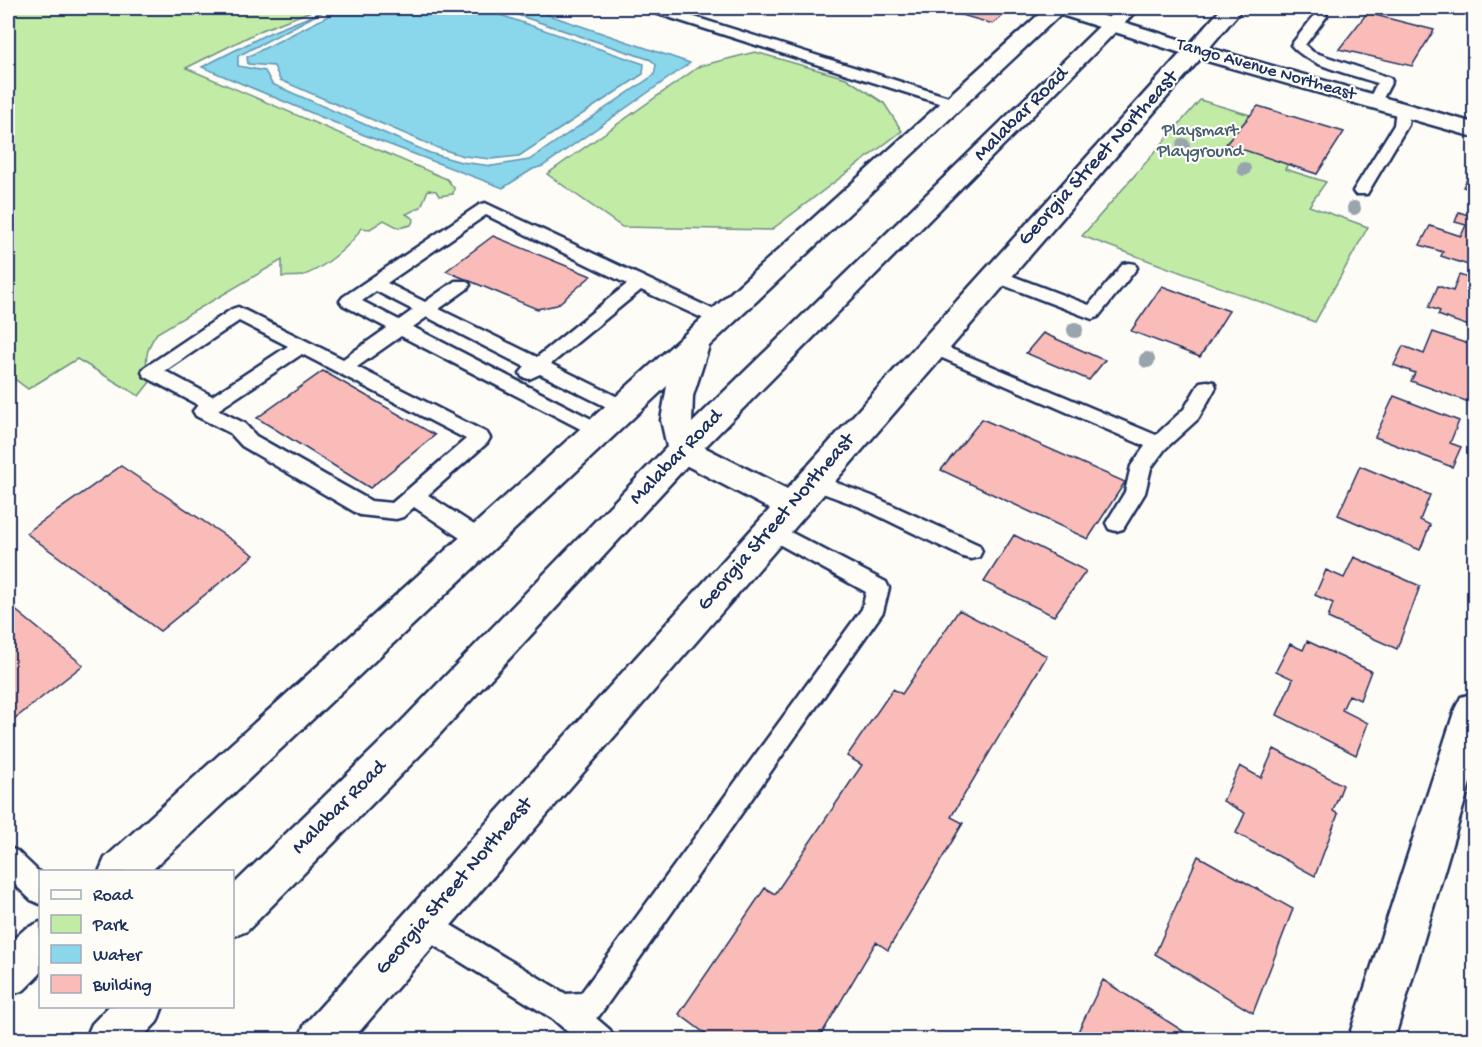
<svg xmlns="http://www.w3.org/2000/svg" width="1482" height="1047" viewBox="0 0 1482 1047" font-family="'Gochi Hand',sans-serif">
<rect width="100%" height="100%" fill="#fdfcf7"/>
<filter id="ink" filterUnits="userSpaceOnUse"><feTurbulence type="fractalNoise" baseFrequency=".0167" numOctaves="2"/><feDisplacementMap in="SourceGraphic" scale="12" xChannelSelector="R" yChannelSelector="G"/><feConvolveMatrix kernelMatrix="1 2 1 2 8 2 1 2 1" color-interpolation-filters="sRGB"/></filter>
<g filter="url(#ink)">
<!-- green -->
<path fill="#c2eba6" stroke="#6e8d82" stroke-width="1.5" d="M8,8H319L262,30L186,68L447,179L454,188L453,194L439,196L436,191L428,190L421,207L406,214L414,219L411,225L399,228L384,220L370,229L361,228C353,245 320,271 301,276C296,277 288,276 282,277V260L157,333C145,350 144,361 150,382L139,396L77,359L28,389L8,374Z
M755,52L846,78L884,103L902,131L771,230L622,227L547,174L700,66Z
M1200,100L1250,115L1227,144L1288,164L1285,169L1326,182L1309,206L1368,227L1315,322L1082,236Z"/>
<!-- water -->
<path fill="#8ad6ea" stroke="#5e93b2" stroke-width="1.5" d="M344,8H480L644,64L643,74L519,156L491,159L464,156L438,148L280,80L274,66L248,64L247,57Z
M497,8H528L690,63L543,166L533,169L503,188L364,135L202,67L269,33L322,12L238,56V66L265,71L272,84L430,153L461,162L492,166L529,160L654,75L656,65L651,60Z"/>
<!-- building -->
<path fill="#f9bcb9" stroke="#1b2f5e" stroke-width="1.5" d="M956,8H1011L993,24L951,12Z
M1367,13L1434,30L1412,66L1339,49Z
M1258,106L1344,132L1317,174L1226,144Z
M1470,173L1474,174V190L1463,187Z
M1459,212L1474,217V267L1441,256L1443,252L1420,245L1430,226L1461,236L1466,225L1455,222Z
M493,236L591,276L557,305L537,309L446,271Z
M1459,275L1474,280V328L1438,315L1440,311L1429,307L1438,286L1453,291Z
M1162,286L1229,311L1200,357L1131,331Z
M1433,332L1474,346V404L1411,381L1415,373L1394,365L1403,346L1424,354Z
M1043,333L1099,358L1105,360L1089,380L1026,353Z
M323,371L435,435L370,488L257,418Z
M1394,396L1459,421L1450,443L1461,447L1452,467L1375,437Z
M982,419L1125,482L1088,539L941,470Z
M121,466L254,555L160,631L26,533Z
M1360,466L1430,495L1420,520L1430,525L1420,550L1338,515Z
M1014,535L1086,571L1054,616L984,582Z
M1354,557L1420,586L1397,649L1328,618L1333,603L1315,595L1326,570L1344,578Z
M8,604L83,665L8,724Z
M959,610L1047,656L951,817L963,823L888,950L876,942L818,1040H714L679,1014L765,888L775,894L862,765L847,756L893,689L902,694Z
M1307,641L1371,671L1360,700L1349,695L1342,710L1368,723L1356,755L1277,715L1293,679L1276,671L1290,644L1303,650Z
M1274,749L1343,785L1333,811L1338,814L1315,876L1236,833L1245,813L1223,801L1240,766L1261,778Z
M1198,856L1293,909L1253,1013L1155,954Z
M1103,980L1197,1040H1074Z"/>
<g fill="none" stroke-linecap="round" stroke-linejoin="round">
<!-- service casing -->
<g stroke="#1b2f5e" stroke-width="5">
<path id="service" d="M648,8H666L958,100L960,103L953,107L948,106L649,11Z
M1311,8H1323L1327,16L1305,45L1313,52L1390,78L1392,81L1380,104L1375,105L1368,101L1377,83C1351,74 1308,66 1291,45L1314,16Z
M1403,105L1410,109L1408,125L1367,194H1355L1353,191L1394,125L1396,109Z
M485,203L725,315L728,319L725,323H713L641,290L551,364L630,403L633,408L630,413L623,415L540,374L529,379L522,377L520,373L525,367L427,317L413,327L605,426L608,431L605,436L598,438L401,336L357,367L487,433L490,438L487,443L428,495L488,534L491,540L488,546L480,548L472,546L414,507L403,517L396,519L360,515L242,446L230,433L196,416L193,411L198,405L144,376L142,372L144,368L232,309L238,307L343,359L387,328L343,305L340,301L343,297L479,205ZM486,215L627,284L537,357L439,309L467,289L470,285L467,281H455L425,302L387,283ZM376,291L413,310L399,320L362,301ZM239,321L288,346L212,396L165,371ZM302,354L466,439L392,503L371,501L256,436L244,423L218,410Z
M1129,263L1135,264L1137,268L1098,317L1092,319L990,280L987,276L990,272H1002L1089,305L1123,264Z
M932,341L1156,435L1184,409L1200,382L1207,381L1214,382L1216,387L1198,419L1165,449L1151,468L1145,493L1123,529L1116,531L1109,529L1106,523L1125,492L1131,466L1145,446L926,351L923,347L926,343Z
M813,474L872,496L979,545L982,551L979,557L971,559L963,557L858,506L806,487L803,482L806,477Z
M771,522L886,582L889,588L883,612L599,1016L596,1018L610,1030L614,1040H577L553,1019L414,933L410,923L414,913L424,909L566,994L581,993L862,609L866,592L764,536L760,530L764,524Z
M8,847L17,851L40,873V904L31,900L8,878Z"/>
</g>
<!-- minor casing -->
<g stroke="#1b2f5e" stroke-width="5">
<path id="minor" d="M1049,8H1078L1191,43L1222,8H1243L1209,48L1474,123V137L1200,59L352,1040H298L305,1024L770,509L672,458L667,450L672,442L683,439L694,442L787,489L1181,53L1052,12Z
M1474,693V770L1394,1040H1348L1455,709L1461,697Z"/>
</g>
<!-- primary casing -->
<g stroke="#1b2f5e" stroke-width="5">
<path id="primary" d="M1046,8H1067L709,346L693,396L692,423L1118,8H1139L694,458L424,751L247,931L232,937V886L396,727L667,447L661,420L667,386L150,872H99L105,858Z
M40,922V974L24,990L8,996V944L25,929Z
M109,1006H163L157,1022L140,1040H85L92,1024Z"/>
</g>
<!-- service -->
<use href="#service" fill="#fdfcf7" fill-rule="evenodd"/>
<!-- minor -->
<use href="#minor" fill="#fdfcf7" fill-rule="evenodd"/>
<!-- primary -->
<use href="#primary" fill="#fdfcf7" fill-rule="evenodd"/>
</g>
<!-- trees -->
<g fill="#98a5ad">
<circle cx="1183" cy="145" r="7"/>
<circle cx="1244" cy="169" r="7"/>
<circle cx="1354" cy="208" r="7"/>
<circle cx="1075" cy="330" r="8"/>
<circle cx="1147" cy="360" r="8"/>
</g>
</g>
<g text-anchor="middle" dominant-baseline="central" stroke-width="4.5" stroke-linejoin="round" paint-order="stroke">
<!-- far-street labels -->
<g font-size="18" fill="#1b2f5e" stroke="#fdfcf7">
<text transform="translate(1266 70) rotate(16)">Tango Avenue Northeast</text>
</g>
<!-- far-park labels -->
<g font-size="18" fill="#455e70" stroke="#fdfcf7">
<text x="1200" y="131">Playsmart<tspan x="1200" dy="21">Playground</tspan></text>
</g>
<!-- street labels -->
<g font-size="21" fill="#1b2f5e" stroke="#fdfcf7">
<text transform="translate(1022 115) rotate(-45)">Malabar Road</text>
<text transform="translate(1099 159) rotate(-48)">Georgia Street Northeast</text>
<text transform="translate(677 458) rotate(-46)">Malabar Road</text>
<text transform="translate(777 523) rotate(-49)">Georgia Street Northeast</text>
<text transform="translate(340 808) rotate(-45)">Malabar Road</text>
<text transform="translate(455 887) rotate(-49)">Georgia Street Northeast</text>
</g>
</g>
<!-- margin -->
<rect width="1482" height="1047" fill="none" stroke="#fdfcf7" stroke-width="30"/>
<rect x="15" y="15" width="1452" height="1017" fill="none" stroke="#1b2f5e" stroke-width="2" filter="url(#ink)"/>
<!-- legend -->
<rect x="39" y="870" width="195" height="138" fill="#fdfcf7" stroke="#a3aaba" stroke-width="1.5"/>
<rect x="51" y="890" width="30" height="9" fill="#fdfcf7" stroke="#a3aaba" stroke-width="1.5"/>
<text x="93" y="900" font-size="18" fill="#1b2f5e">Road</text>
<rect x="51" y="915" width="30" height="18" fill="#c2eba6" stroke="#a3aaba" stroke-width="1.5"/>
<text x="93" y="930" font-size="18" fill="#1b2f5e">Park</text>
<rect x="51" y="945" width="30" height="18" fill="#8ad6ea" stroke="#a3aaba" stroke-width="1.5"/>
<text x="93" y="960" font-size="18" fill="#1b2f5e">Water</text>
<rect x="51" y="975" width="30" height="18" fill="#f9bcb9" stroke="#a3aaba" stroke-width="1.5"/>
<text x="93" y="990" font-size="18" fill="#1b2f5e">Building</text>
</svg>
